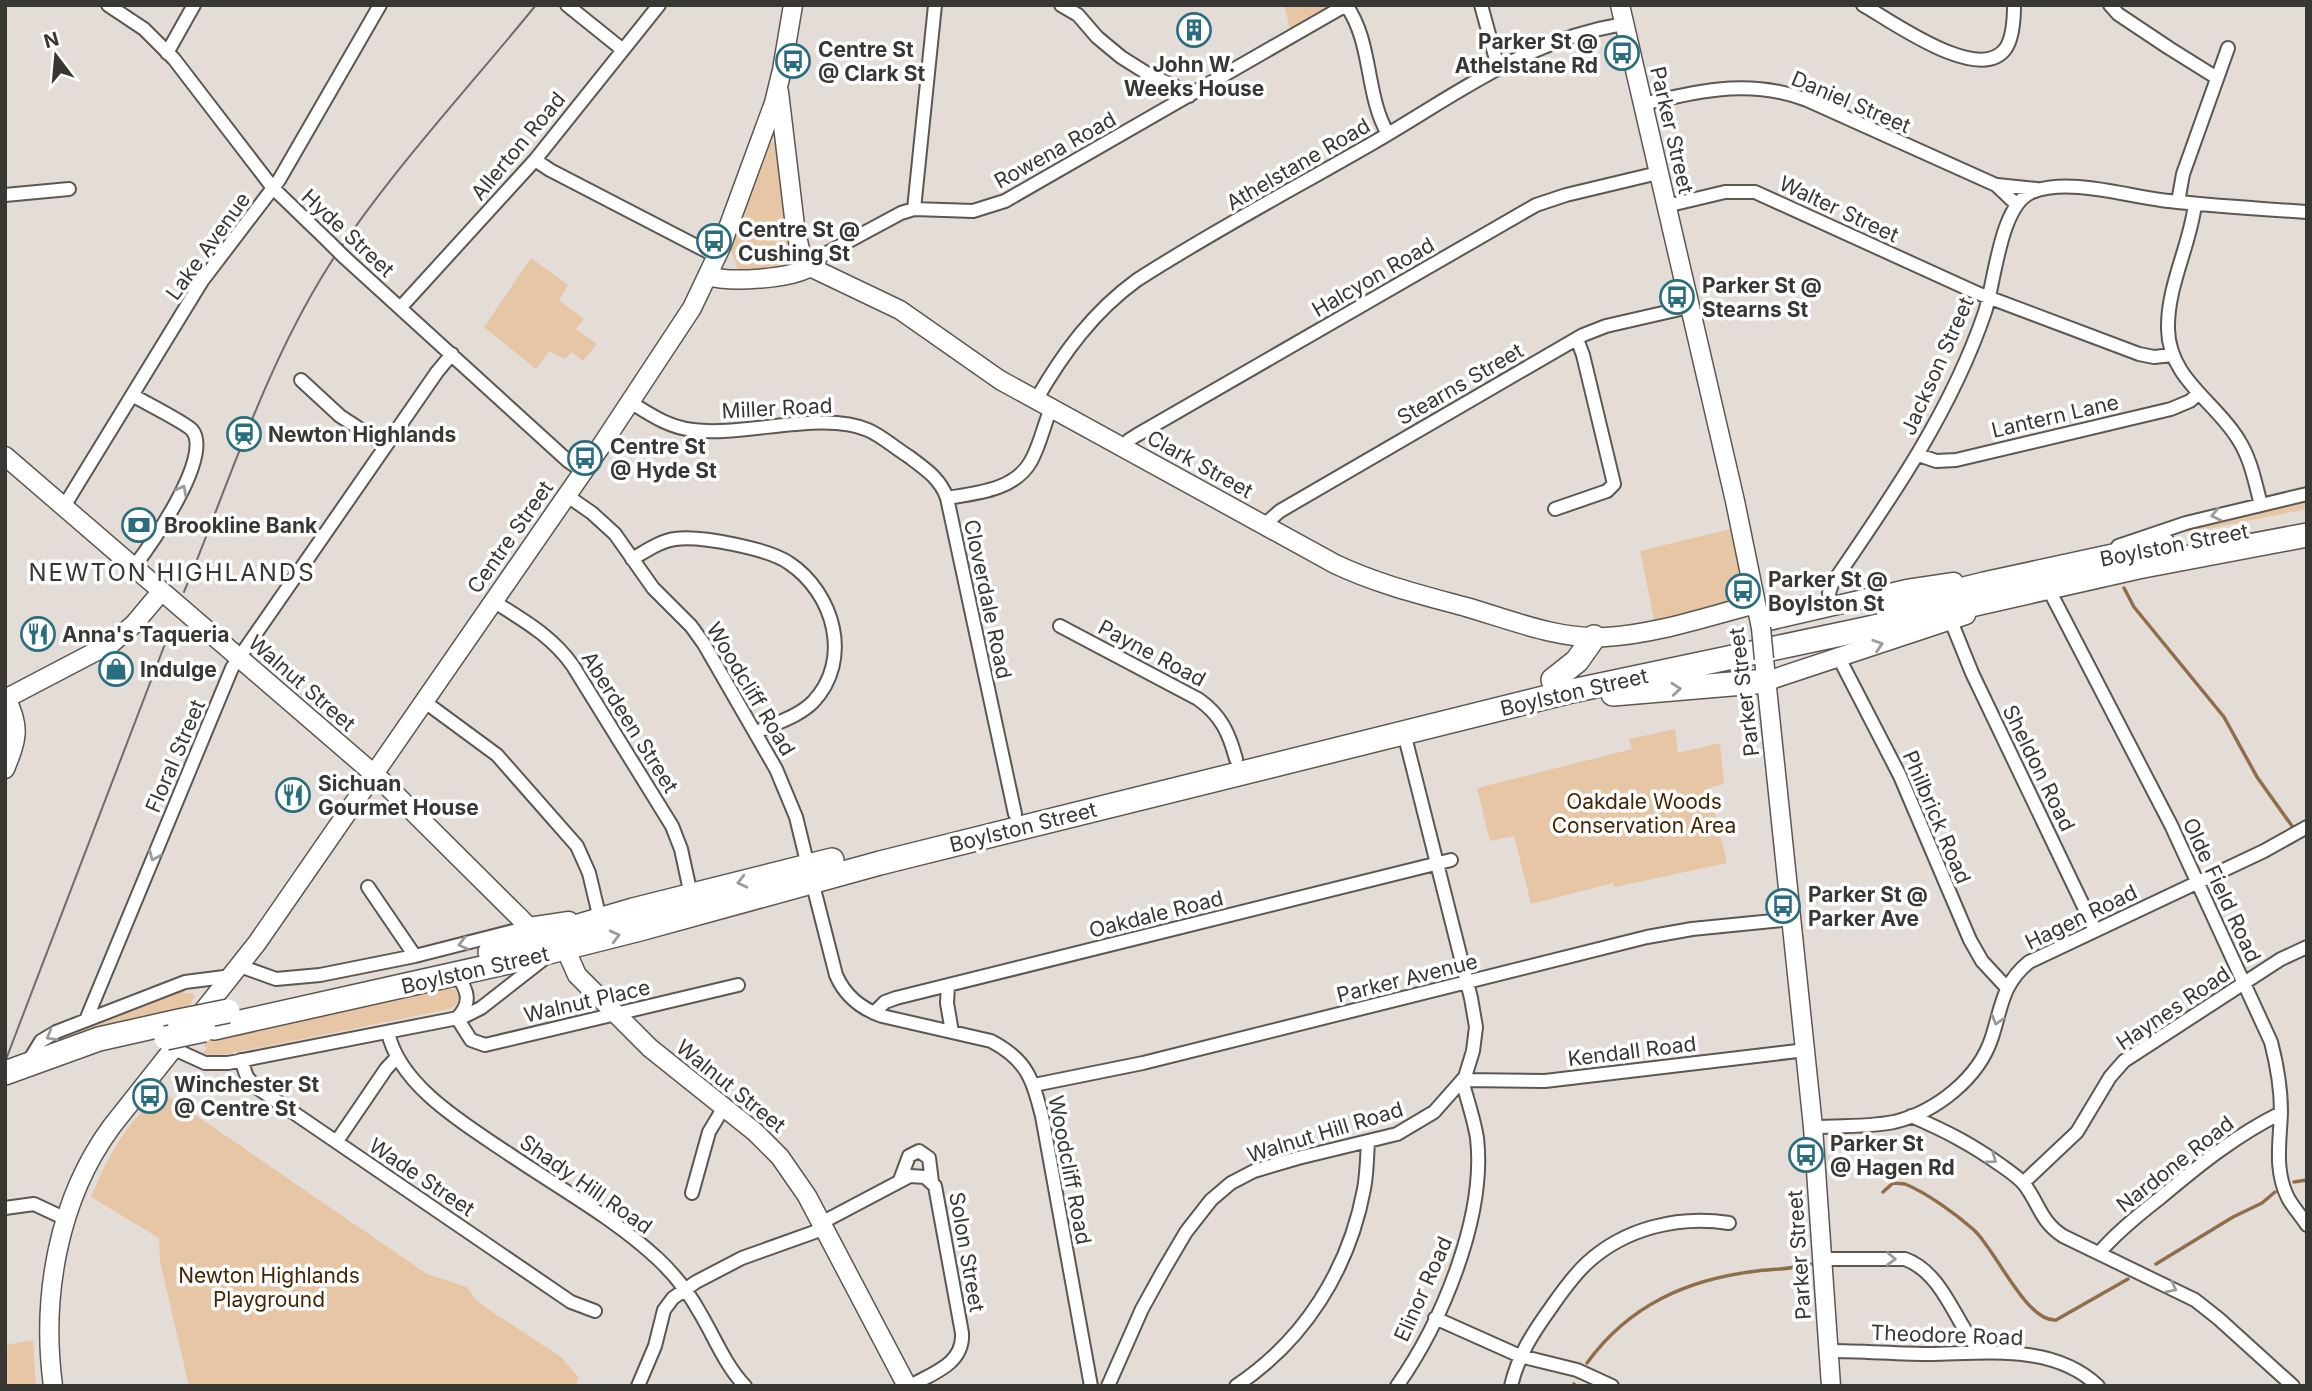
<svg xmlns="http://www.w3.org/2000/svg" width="2312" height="1391" viewBox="0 0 2312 1391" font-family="Inter,sans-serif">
<rect width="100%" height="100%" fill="#e4ddd7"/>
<!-- green -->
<path fill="#e7c6a5" d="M1284,5H1329L1290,28Z
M776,140L790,260C776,271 754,273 738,269L731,250L770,144Z
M531,258L568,285L559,300L584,319L576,329L597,344L583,361L572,352L565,359L549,351L536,369L484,327Z
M2307,499V509L2188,533L2183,530Z
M1735,528L1744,584L1743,594L1730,604L1655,624L1640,551Z
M1675,729L1678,753L1720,743L1724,784L1709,788L1727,863L1615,887L1613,883L1531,904L1514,836L1490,841L1477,788L1632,749L1629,739Z
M443,986L453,990L456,989L458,997L457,1004L450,1009L228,1054L211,1055L203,1053L206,1049L202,1039Z
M184,990L185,993H191L195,996L186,1011L47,1047L46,1045L55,1039Z
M165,1094L427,1274L467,1287L475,1299L485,1307L561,1357L578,1377L576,1386H189L160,1261L159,1238L91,1197C106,1161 129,1114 165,1094Z
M33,1340L36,1386H5V1345Z"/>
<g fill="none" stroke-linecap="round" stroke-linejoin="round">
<!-- stream -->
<path stroke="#8f6e4a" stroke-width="3.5" d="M2124,588L2134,607L2224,717L2257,777L2292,826
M2294,1182L2307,1180
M1883,1192L1893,1183L1905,1184C1927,1193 1956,1214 1974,1230C1995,1249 2027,1323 2056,1320L2128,1279
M2156,1264L2233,1217L2262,1203L2275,1192
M1587,1363C1629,1305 1688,1279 1757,1271C1775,1269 1793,1269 1811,1264
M1573,1386L1574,1384"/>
<!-- street casing -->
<g stroke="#5c5751" stroke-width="16">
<path id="street" d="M108,5L144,29L174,59L273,188L330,243
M567,5L623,50
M1061,5L1078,15L1097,37L1121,57L1148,74L1183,90L1189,96
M1481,5L1498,67
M1863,5C1890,20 1980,86 2006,48C2013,37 2014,18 2014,5
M2110,5L2118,14L2169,48L2217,78
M167,53L194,5
M1642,104C1701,91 1749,78 1807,100L1996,185L2016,204
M535,160L550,170L716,256
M1997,185L2037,189
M5,195L69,189
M2178,202L2183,174L2228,48
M2195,204C2190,246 2167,286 2168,329C2169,379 2215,401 2238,439C2251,459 2255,482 2261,505
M1666,206L1725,192H1755L1977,293L2139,354L2154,357L2173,355
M914,209L935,5
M343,256L568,461L583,471
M810,267L823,255L901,213L914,209L973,211L1005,201L1346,5C1373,43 1365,95 1388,134
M401,307L535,160L659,5
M301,380L340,416L386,446
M132,395C144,402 186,423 192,430C214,456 150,546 133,568
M1036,400C1063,353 1093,312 1137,280C1213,231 1293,189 1371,144C1456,95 1525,40 1624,24
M630,402C651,415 668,427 693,430C743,437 823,410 868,430C882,436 895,448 908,456C924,468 940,478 947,498L1015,814
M1124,448L1129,440L1137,435L1536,205L1566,195L1658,173
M1919,455L1936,461L1956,460L2171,409L2190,401L2198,394
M566,495L592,513L615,534L653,588L691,626L704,644L776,769L796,817L808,866
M947,498C977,493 1015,490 1031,461C1040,445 1044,425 1051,408
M63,508L202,281L279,180L380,5
M1555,509L1607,491L1614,484L1583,355L1577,339
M1264,525L1280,511L1583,335L1606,326L1689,307
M2118,546L2186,523L2307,494
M632,559C646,551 660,541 675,539C700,535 769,549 789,563C834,593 853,660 813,702C798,717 775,723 757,732
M2047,586L2171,825L2271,1042C2277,1065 2281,1088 2281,1112C2280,1142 2274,1170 2288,1198C2293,1207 2301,1216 2307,1225
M493,601C523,620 552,636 573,666L672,826L681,849L691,895
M1831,608L1829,593L1832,584C1891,498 1951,412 1985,312C1995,281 2000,205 2032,192C2070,177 2129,197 2169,201C2215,206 2261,209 2307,212
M1951,621L1972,673L2095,930
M1060,626L1198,699C1221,715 1229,733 1236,759
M1839,658L1900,776L1970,940L1982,961L2006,987
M425,702L497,755L577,846L589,873L600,919
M812,881L836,975C845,996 862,1009 882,1016L991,1041C1027,1060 1032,1078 1042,1116L1091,1386
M368,887L415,956
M240,966L276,979L320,975L415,956L529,927
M948,985L947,1003L952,1032
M874,1013L885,1002L896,998L1451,860
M457,1018L471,1040L485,1045L738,985
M457,1018C472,1003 468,991 457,975
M86,1020L232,668L437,372L452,354
M388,1032C399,1086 466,1125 509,1154C559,1188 614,1218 658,1259C675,1275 689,1293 700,1313C715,1338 725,1365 745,1386
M174,1049L205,1063H228L463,1017L481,1008L545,958
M241,1060L247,1077L256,1087L571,1302L595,1311
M27,1064L41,1041L56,1032L185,982L232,976
M1034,1085L1143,1063L1647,937L1692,929L1792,919
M1911,1116C1946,1131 1971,1144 2002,1166C2009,1171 2018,1177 2024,1184C2039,1203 2040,1221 2063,1236L2195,1300L2219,1319L2293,1386
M1813,1127C1839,1126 1869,1127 1894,1122C1936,1112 1979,1078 1992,1037C2002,1006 2002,984 2029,962L2264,851L2307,827
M337,1141L386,1069L397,1057
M900,1180L909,1156L919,1151L929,1158L932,1182
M2023,1183L2077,1132L2110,1077L2124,1061L2281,959L2307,947
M692,1193L709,1132L724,1107
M5,1208L34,1204L66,1219
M821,1223L910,1176L925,1177L935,1186L962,1333C964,1364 933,1373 910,1386
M2099,1253C2117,1232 2138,1215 2160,1198C2198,1166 2236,1135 2281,1113
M1822,1259H1905C1943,1273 1955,1322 1980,1352
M1435,1318L1520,1356L1577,1370L1612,1386
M1829,1351C1863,1351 1898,1354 1932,1354C1988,1353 2054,1344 2098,1386
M638,1386L655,1346L664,1310L673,1298L696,1282L742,1258L823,1229
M1108,1386L1142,1309L1163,1271L1186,1232L1211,1200L1231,1183L1254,1171L1298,1158L1397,1134L1434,1112L1465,1077L1473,1051L1476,1027L1471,998L1404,733
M1236,1386C1305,1340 1349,1269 1364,1189C1367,1173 1367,1157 1368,1141
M1397,1386C1442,1322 1486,1217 1477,1138C1474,1119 1467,1099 1462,1080L1545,1081L1806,1050
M1511,1386C1518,1356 1532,1334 1550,1309C1561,1293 1573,1276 1587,1263C1625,1228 1679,1215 1729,1223"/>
</g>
<!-- secondary casing -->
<g stroke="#5c5751" stroke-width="21">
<path id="secondary" d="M1620,5L1735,501L1761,628
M779,92L795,226L800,250L810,267L900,310L1000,380L1335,564C1377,584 1422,595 1466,607C1511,620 1559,640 1606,637C1657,634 1708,616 1756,604
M708,276C730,283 790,279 810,267
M5,456L382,781L529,927L569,921
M1760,623L1907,589L1954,582
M1764,659L1813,1127L1831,1386
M1767,681L1966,615
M5,699L112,643L134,624L161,592
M5,769C17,739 21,728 6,698
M565,948L577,975L650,1048L755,1132L780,1157L807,1196L907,1386
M53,1386C41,1297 58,1199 112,1126L257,943L599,449L692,308L721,247L774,103L782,70L793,5"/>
</g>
<!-- highway casing -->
<g stroke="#5c5751" stroke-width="26">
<path id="highway" d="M1887,608L1984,584L2164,545
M1553,680L1577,661L1594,637
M1613,694L1767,681
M490,952L633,910L832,860
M214,1028L513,961L640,929L880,863L1572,691L1865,629L2138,567L2307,535
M5,1073L99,1039L179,1021"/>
</g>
<!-- street -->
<use href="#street" stroke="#fff" stroke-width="12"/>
<!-- secondary -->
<use href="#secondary" stroke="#fff" stroke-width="18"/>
<!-- highway -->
<use href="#highway" stroke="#fff" stroke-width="23"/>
<!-- tram -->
<path stroke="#706d69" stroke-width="2" d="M184,592C229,483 265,367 328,267C387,175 467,90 536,5
M5,1062L168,636"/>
<!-- street-bridge casing -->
<g stroke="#5c5751" stroke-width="16" stroke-linecap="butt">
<path id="street-bridge" d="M330,243L343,256"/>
</g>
<!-- secondary-bridge casing -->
<g stroke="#5c5751" stroke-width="21" stroke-linecap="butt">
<path id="secondary-bridge" d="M1761,628L1764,659"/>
</g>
<!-- highway-bridge casing -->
<g stroke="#5c5751" stroke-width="26" stroke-linecap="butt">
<path id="highway-bridge" d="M179,1021L228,1011
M166,1038L204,1030"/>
</g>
<!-- street-bridge -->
<use href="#street-bridge" stroke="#fff" stroke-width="12"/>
<!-- secondary-bridge -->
<use href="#secondary-bridge" stroke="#fff" stroke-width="18"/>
<!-- highway-bridge -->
<use href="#highway-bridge" stroke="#fff" stroke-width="23"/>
</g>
<!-- one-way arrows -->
<defs><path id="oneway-chevron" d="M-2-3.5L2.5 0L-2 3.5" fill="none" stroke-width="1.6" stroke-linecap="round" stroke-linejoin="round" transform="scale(1.75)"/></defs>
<g stroke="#9c9b9a">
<use href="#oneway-chevron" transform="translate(182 490) rotate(-62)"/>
<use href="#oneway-chevron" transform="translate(2216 515) rotate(167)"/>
<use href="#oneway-chevron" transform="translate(1878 645) rotate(-18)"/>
<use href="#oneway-chevron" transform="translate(1676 689) rotate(-5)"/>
<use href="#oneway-chevron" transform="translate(154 856) rotate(113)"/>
<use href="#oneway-chevron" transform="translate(742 882) rotate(166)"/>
<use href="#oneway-chevron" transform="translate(615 936) rotate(-14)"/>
<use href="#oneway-chevron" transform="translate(463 944) rotate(166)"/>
<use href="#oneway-chevron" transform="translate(1997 1020) rotate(106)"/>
<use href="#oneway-chevron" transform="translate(51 1036) rotate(150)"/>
<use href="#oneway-chevron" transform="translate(1992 1159) rotate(36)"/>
<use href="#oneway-chevron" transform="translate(1891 1259) rotate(2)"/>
<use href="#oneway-chevron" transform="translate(2172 1288) rotate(27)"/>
</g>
<!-- icons -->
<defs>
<g id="building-ring" transform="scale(1.75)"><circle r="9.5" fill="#fff" stroke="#296d7e" stroke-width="1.5"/><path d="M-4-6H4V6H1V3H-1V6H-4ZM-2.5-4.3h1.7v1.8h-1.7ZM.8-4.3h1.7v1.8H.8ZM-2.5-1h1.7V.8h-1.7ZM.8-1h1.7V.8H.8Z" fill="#296d7e"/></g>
<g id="bus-ring" transform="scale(1.75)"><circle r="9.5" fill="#fff" stroke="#296d7e" stroke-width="1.5"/><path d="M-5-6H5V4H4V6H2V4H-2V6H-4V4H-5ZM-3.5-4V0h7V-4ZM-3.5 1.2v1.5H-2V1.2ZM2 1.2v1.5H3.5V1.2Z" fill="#296d7e"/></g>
<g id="station-ring" transform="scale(1.75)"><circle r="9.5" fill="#fff" stroke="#296d7e" stroke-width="1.5"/><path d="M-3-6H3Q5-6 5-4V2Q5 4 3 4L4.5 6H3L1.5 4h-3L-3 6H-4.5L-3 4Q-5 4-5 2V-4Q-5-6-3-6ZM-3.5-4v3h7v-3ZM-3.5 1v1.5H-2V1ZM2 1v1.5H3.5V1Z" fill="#296d7e"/></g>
<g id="bank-ring" transform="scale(1.75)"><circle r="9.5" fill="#fff" stroke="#296d7e" stroke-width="1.5"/><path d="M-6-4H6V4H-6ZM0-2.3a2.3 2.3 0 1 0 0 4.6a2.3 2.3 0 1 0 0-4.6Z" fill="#296d7e"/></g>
<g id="restaurant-ring" transform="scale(1.75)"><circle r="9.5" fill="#fff" stroke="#296d7e" stroke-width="1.5"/><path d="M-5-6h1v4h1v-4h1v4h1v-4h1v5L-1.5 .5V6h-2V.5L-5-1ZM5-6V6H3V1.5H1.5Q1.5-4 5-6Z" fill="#296d7e"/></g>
<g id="shop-ring" transform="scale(1.75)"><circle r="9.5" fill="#fff" stroke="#296d7e" stroke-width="1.5"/><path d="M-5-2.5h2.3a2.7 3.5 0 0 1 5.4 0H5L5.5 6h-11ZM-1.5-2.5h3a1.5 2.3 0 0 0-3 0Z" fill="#296d7e"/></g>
</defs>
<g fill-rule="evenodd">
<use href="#building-ring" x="1194" y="30"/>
<use href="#bus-ring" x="1622" y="53"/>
<use href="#bus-ring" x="793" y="61"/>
<use href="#bus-ring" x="714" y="241"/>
<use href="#bus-ring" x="1677" y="297"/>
<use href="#station-ring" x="244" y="434"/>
<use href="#bus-ring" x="585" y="458"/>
<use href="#bank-ring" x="139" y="525"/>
<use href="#bus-ring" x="1743" y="591"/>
<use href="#restaurant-ring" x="38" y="634"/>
<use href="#shop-ring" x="116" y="669"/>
<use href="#restaurant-ring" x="293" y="795"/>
<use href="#bus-ring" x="1783" y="906"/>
<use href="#bus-ring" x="150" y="1096"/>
<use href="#bus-ring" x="1806" y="1155"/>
</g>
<g text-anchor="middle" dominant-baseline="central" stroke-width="7" stroke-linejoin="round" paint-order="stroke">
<!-- poi labels -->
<g font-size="21" font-weight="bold" fill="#393734" stroke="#fff" text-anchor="start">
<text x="1598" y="41" text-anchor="end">Parker St @<tspan x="1598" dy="24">Athelstane Rd</tspan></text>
<text x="818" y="49">Centre St<tspan x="818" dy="24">@ Clark St</tspan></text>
<text x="1194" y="64" text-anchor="middle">John W.<tspan x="1194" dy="24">Weeks House</tspan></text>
<text x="738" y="229">Centre St @<tspan x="738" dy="24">Cushing St</tspan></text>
<text x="1702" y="285">Parker St @<tspan x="1702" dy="24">Stearns St</tspan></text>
<text x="268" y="434">Newton Highlands</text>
<text x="610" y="446">Centre St<tspan x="610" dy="24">@ Hyde St</tspan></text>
<text x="164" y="525">Brookline Bank</text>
<text x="1768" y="579">Parker St @<tspan x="1768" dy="24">Boylston St</tspan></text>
<text x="62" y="634">Anna's Taqueria</text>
<text x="140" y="669">Indulge</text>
<text x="318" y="783">Sichuan<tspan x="318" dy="24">Gourmet House</tspan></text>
<text x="1808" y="894">Parker St @<tspan x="1808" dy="24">Parker Ave</tspan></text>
<text x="174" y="1084">Winchester St<tspan x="174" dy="24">@ Centre St</tspan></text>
<text x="1830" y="1143">Parker St<tspan x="1830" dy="24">@ Hagen Rd</tspan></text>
</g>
<!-- street labels -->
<g font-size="21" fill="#393734" stroke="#fff">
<text transform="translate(1851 102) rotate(23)">Daniel Street</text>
<text transform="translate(1672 130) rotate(77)">Parker Street</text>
<text transform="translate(518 146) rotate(-50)">Allerton Road</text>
<text transform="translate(1055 150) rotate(-29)">Rowena Road</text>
<text transform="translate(1298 164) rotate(-30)">Athelstane Road</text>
<text transform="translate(1839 209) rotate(25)">Walter Street</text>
<text transform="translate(348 233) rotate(43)">Hyde Street</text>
<text transform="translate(208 246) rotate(-54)">Lake Avenue</text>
<text transform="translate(1373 277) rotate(-30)">Halcyon Road</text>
<text transform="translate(1937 366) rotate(-66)">Jackson Street</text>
<text transform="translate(1460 384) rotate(-30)">Stearns Street</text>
<text transform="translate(777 408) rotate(-3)">Miller Road</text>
<text transform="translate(2055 416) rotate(-13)">Lantern Lane</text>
<text transform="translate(1200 464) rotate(29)">Clark Street</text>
<text transform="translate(510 537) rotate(-55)">Centre Street</text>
<text transform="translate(2174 545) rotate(-11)">Boylston Street</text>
<text transform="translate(988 599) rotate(78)">Cloverdale Road</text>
<text transform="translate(1152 653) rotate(28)">Payne Road</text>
<text transform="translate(302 683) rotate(41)">Walnut Street</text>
<text transform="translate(751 689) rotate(59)">Woodcliff Road</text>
<text transform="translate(1574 692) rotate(-13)">Boylston Street</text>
<text transform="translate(1744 692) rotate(-97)">Parker Street</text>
<text transform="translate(630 722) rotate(58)">Aberdeen Street</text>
<text transform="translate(175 756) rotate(-67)">Floral Street</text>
<text transform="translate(2039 768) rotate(64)">Sheldon Road</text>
<text transform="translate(1937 817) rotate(67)">Philbrick Road</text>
<text transform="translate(1023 827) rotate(-14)">Boylston Street</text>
<text transform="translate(2222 890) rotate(65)">Olde Field Road</text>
<text transform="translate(1156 914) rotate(-14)">Oakdale Road</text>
<text transform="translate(2081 917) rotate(-26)">Hagen Road</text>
<text transform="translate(475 970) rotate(-13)">Boylston Street</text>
<text transform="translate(1407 978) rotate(-14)">Parker Avenue</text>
<text transform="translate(587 1001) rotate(-13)">Walnut Place</text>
<text transform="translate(2173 1008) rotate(-34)">Haynes Road</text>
<text transform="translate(1632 1051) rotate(-7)">Kendall Road</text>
<text transform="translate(731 1086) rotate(39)">Walnut Street</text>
<text transform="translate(1325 1132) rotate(-17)">Walnut Hill Road</text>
<text transform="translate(2175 1164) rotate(-38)">Nardone Road</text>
<text transform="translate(1070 1170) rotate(79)">Woodcliff Road</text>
<text transform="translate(422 1177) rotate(34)">Wade Street</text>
<text transform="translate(586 1184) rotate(35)">Shady Hill Road</text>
<text transform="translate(967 1252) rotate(80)">Solon Street</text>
<text transform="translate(1799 1255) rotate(-94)">Parker Street</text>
<text transform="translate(1423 1289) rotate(-66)">Elinor Road</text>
<text transform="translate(1947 1335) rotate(2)">Theodore Road</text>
</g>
<!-- park labels -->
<g font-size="21" fill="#462600" stroke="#fff">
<text x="1644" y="801">Oakdale Woods<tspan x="1644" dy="24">Conservation Area</tspan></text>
<text x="269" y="1275">Newton Highlands<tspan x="269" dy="24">Playground</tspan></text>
</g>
<!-- quarter labels -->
<g font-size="24" letter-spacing="2" fill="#393734" stroke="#fff">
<text x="172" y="572">NEWTON HIGHLANDS</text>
</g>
</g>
<!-- border -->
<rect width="2312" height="1391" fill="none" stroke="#393734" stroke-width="14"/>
<!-- north arrow -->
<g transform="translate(56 56) rotate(344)" stroke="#ffffff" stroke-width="5" paint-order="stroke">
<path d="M0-5L12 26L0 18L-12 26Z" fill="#393734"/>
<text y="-10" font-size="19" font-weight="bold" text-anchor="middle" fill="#393734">N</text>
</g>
</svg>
